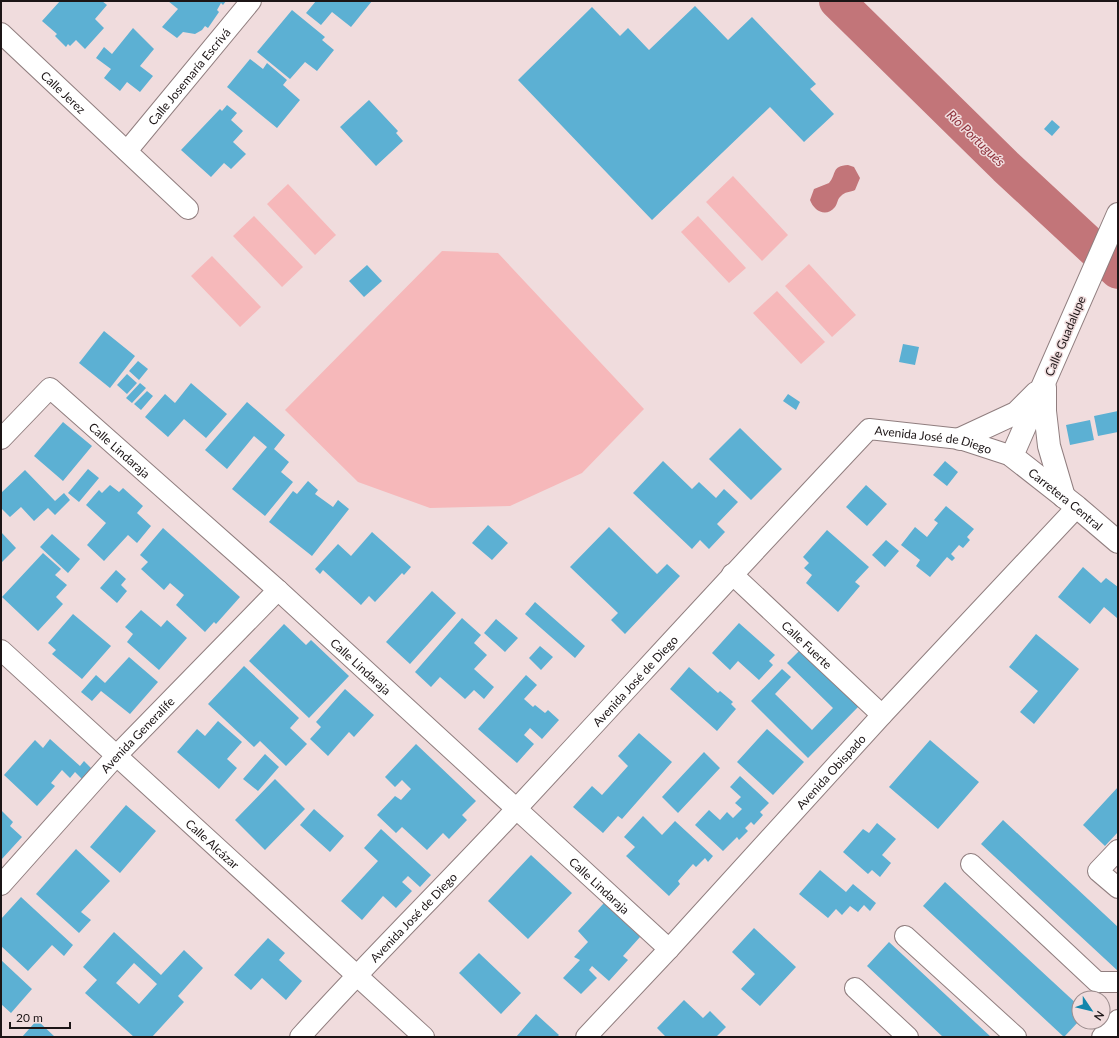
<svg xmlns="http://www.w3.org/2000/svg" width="1119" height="1038" viewBox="0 0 1119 1038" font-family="Lato,sans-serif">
<rect width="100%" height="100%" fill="#f0dcdd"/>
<!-- green -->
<path fill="#f6b8ba" d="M733,176L788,235L762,261L706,202Z
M288,184L336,235L315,255L267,204Z
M254,216L303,267L282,287L233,236Z
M698,216L746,268L729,283L681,232Z
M442,251L498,253L644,409L582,473L510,506L430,508L358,482L285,410Z
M212,256L261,307L240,327L191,276Z
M809,264L856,315L832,337L785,286Z
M777,291L825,342L801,364L753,313Z"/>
<!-- water -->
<path fill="#c27579" d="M848,165L854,167L860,178L855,190C851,192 844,192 841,196C837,199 838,203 835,207C826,218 814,211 810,200L814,189L829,183C837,174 831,166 848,165Z"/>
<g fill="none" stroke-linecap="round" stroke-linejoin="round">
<!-- river -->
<path stroke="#c27579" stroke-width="36" d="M837,1L1006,167L1118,271"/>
</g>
<!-- building -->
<path fill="#5cb0d3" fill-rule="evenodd" d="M60,1H102L107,5L95,19L104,28L85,49L76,40L70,46L68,44L66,47L55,36L57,34L42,21Z
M168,1H226L223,5L221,3L217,10L219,12L208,28L205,26L202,30L195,34L183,32L177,38L162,27L178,9Z
M316,1H372L351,27L332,12L321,25L306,13Z
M695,6L728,40L752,17L816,84L810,89L834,114L804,142L770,107L652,220L518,80L592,7L620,36L628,28L649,50Z
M292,10L325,37L322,40L334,50L317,71L305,62L290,79L257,52Z
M133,28L154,49L140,66L153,76L140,92L127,82L120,91L104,78L111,69L96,58L104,47L112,54Z
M250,59L263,69L267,63L287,80L283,85L300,100L277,128L227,87Z
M369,100L398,131L396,133L403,141L376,166L340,127Z
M227,105L237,113L231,120L243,131L233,142L246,154L231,169L224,163L211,177L181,150L220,109L222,111Z
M1052,120L1060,127L1052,136L1044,129Z
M367,265L382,281L364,297L349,281Z
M104,331L135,356L110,388L79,363Z
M903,344L919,347L915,365L899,362Z
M138,361L148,369L139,380L129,371Z
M127,374L137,383L127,394L117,385Z
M140,383L146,388L132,403L126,398Z
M191,383L227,414L206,438L184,419L168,437L145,417L165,394L175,403Z
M147,391L153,396L141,410L134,404Z
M788,394L800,402L796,410L783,401Z
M247,402L285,435L274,449L289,462L281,472L293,482L265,516L232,489L267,447L254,436L227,469L205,450Z
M1118,411V432L1098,436L1094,416Z
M1090,420L1094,440L1070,445L1066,425Z
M63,422L92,446L63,481L34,456Z
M740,428L782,469L751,500L709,459Z
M663,461L692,489L699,482L716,498L724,489L738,502L717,524L725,532L709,549L700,540L692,549L633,493Z
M945,461L958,472L947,486L933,475Z
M88,469L99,478L79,502L68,493Z
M25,470L55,501L64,493L70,500L55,515L48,508L34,521L21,507L10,517L1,508V493Z
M308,481L318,490L315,494L333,507L338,500L349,509L312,556L269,522L293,491L297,494Z
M110,485L119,492L123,488L143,506L137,513L151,526L137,543L128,535L104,561L87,545L106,523L86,505L99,490L102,493Z
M866,485L887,504L867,526L846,507Z
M946,506L974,529L967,537L970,540L963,548L959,545L951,554L955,558L952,561L947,557L930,577L916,566L920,560L901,545L915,527L927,537L938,523L934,520Z
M488,525L508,543L492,560L472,543Z
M609,527L657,574L667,564L680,576L625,634L611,620L618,613L570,567Z
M163,528L240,597L216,624L214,622L205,632L176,605L184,595L170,583L164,590L141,569L148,562L140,555Z
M827,530L869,567L855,582L860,586L838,612L806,583L812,575L804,568L809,563L803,557Z
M1,532L16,548L1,563Z
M372,532L411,567L404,575L402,573L375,602L369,596L361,605L323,570L320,574L315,569L338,544L351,556Z
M52,534L80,559L68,573L40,547Z
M886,540L899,551L885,567L872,555Z
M43,553L61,569L55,575L67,585L56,597L63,604L38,631L2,597Z
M1083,567L1101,583L1106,578L1118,587L1117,618L1104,607L1090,624L1058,597Z
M116,570L126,579L121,585L127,591L117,603L100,588Z
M432,591L456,613L410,664L386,642Z
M535,602L585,646L575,658L525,614Z
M141,610L161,627L167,620L187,638L159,670L127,642L133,634L125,627Z
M73,614L111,646L82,679L52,654L56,650L48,643Z
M462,618L481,635L474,643L487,655L474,669L494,687L484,699L474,690L465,699L440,677L431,687L415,672Z
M496,619L518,638L505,652L484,633Z
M739,623L775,655L769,661L773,665L759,680L738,661L730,670L712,653Z
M284,624L306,645L311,640L349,676L309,718L249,661Z
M1036,634L1079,669L1034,724L1020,712L1038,691L1009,667Z
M540,646L553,657L541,670L529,658Z
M801,649L859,706L808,758L751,701L782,669L791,677L775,694L812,730L833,708L787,663Z
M129,657L158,682L130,714L101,691L92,701L81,692L96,675L105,683Z
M244,666L299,718L290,728L307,744L286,766L260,741L254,747L208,704Z
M689,667L718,693L720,691L733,702L731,704L736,709L717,731L670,689Z
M526,675L537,685L524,699L533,707L535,705L545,713L548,710L559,720L542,739L530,728L524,735L534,744L517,763L478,729Z
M345,689L374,715L354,737L349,732L328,756L310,739L321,727L316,722Z
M218,721L242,742L227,759L237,768L219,789L177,752L197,729L205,736Z
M767,729L804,762L773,795L737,762Z
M639,733L672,762L622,819L618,816L603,833L573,807L592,786L602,795L628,766L618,756Z
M50,739L80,766L84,761L92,769L83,780L75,772L70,778L62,770L51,783L55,786L37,806L4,775L35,740L43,748Z
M930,740L979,782L938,829L889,787Z
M416,744L476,801L462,815L467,820L449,839L443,833L427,850L402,827L396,833L377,815L395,796L401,800L411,789L402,780L395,787L385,777Z
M704,752L720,768L678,813L662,797Z
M265,754L279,767L258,791L243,779Z
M740,776L769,803L760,812L763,815L754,825L751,822L745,828L748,831L739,840L737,837L723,851L695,825L709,810L720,820L727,812L733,818L742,809L735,803L741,797L730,787Z
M275,779L305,809L265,850L235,820Z
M1118,787V832L1105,846L1083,825Z
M126,805L156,831L120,873L90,847Z
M314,809L344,836L330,852L300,825Z
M1,810L13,822L10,826L22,837L1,860Z
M643,816L662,835L675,821L713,856L708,862L705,858L696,867L693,864L678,881L680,884L669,896L626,856L635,847L624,837Z
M1003,820L1118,927V971L981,844Z
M877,823L896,839L882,855L891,863L880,877L872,870L868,874L843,852L863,829L869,833Z
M381,829L431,875L420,887L408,876L402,882L412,891L396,908L383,896L362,920L341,901L378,861L364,848Z
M76,849L110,881L81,912L91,920L79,933L36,894Z
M531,855L572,893L528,939L488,901Z
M820,870L846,892L853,884L876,903L870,911L864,905L858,912L850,906L842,915L836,909L828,918L799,894Z
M945,882L1079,1006V1021L1064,1037L923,906Z
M21,897L73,945L64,956L52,945L28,971L1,946V919Z
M604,903L640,937L623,956L628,960L609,981L592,966L589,970L597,978L581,994L563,978L580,960L574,957L588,942L578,931Z
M754,928L796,967L760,1006L741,989L755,974L732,952Z
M114,932L161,975L184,950L203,968L178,996L184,1002L152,1037H134L85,993L97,980L83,967ZM134,963L157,984L139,1004L116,983Z
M268,938L285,953L279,960L302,981L286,1000L262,978L251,990L234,975Z
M889,942L991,1037H943L867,966Z
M479,953L521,993L501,1014L459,973Z
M1,960L32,989L11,1013L1,1004Z
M684,1000L703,1018L710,1011L726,1027L716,1037H666L657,1028Z
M536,1014L559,1035L557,1037H516Z
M37,1020L55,1037H22Z"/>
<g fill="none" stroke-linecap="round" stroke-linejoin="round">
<!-- minor casing -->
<g stroke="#907e7f" stroke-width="22">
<g id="minor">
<path id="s1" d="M1,33L188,209"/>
<path id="s2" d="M127,151L251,1"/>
<path id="s3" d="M1,439L50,388L278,590L669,949"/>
<path id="s4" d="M732,574L882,715"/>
<path id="s5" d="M1,650L424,1037"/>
<path d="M1118,850L1098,871L1118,888"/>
<path d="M971,864L1097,982H1118"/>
<path id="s6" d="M1,885L116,756L278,590"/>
<path d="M905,936L1016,1037"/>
<path d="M855,988L908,1037"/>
<path id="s7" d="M300,1037C371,958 447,884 519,806C636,680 751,554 869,429L960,439L1012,456"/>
<path id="s8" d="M586,1037L669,949L882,715L1077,507"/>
<path d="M1102,1037L1118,1020"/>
</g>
</g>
<!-- tertiary casing -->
<g stroke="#907e7f" stroke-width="24">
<g id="tertiary">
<path id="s9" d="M1118,214L1012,456L1077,507L1118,542"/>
<path d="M1045,388V411L1049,446L1064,497"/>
<path d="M960,439L1016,413L1036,393"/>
</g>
</g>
<!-- minor -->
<use href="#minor" stroke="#fff" stroke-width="20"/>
<!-- tertiary -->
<use href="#tertiary" stroke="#fff" stroke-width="22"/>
</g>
<g text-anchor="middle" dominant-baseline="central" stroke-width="3" stroke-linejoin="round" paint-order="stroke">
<!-- street labels -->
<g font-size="12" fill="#1c1516" stroke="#f0dcdd">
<text stroke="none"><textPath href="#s2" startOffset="97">Calle Josemaría Escrivá</textPath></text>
<text stroke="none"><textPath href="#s1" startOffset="86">Calle Jerez</textPath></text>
<text transform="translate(1065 336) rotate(-67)">Calle Guadalupe</text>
<text stroke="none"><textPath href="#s7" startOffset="898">Avenida José de Diego</textPath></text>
<text stroke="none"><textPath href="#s3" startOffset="164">Calle Lindaraja</textPath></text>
<text stroke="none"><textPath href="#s9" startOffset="333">Carretera Central</textPath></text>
<text stroke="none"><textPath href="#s4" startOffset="103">Calle Fuerte</textPath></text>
<text stroke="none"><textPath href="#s3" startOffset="488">Calle Lindaraja</textPath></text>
<text stroke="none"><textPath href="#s7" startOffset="489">Avenida José de Diego</textPath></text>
<text stroke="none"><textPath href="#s6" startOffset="203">Avenida Generalife</textPath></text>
<text stroke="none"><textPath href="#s8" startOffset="361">Avenida Obispado</textPath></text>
<text stroke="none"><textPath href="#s5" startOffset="287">Calle Alcázar</textPath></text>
<text stroke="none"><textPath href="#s3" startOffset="812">Calle Lindaraja</textPath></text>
<text stroke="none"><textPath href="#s7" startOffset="165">Avenida José de Diego</textPath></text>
</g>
<!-- water labels -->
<g font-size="13" font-style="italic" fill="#8e313c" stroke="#f0dcdd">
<text transform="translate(976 138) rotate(44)">Río Portugués</text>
</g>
</g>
<!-- border -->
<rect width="1119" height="1038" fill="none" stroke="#1c1516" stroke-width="4"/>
<!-- north arrow -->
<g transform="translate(1091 1010) rotate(125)"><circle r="19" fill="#f0dcdd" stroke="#9b8c8d"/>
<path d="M0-3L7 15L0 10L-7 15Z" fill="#1386ac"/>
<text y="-6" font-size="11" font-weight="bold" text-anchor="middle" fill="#1c1516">N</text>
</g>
<!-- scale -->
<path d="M10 1022v6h60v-6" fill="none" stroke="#1c1516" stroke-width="2"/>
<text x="16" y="1022" font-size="12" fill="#1c1516" stroke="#f0dcdd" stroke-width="3" paint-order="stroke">20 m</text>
</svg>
